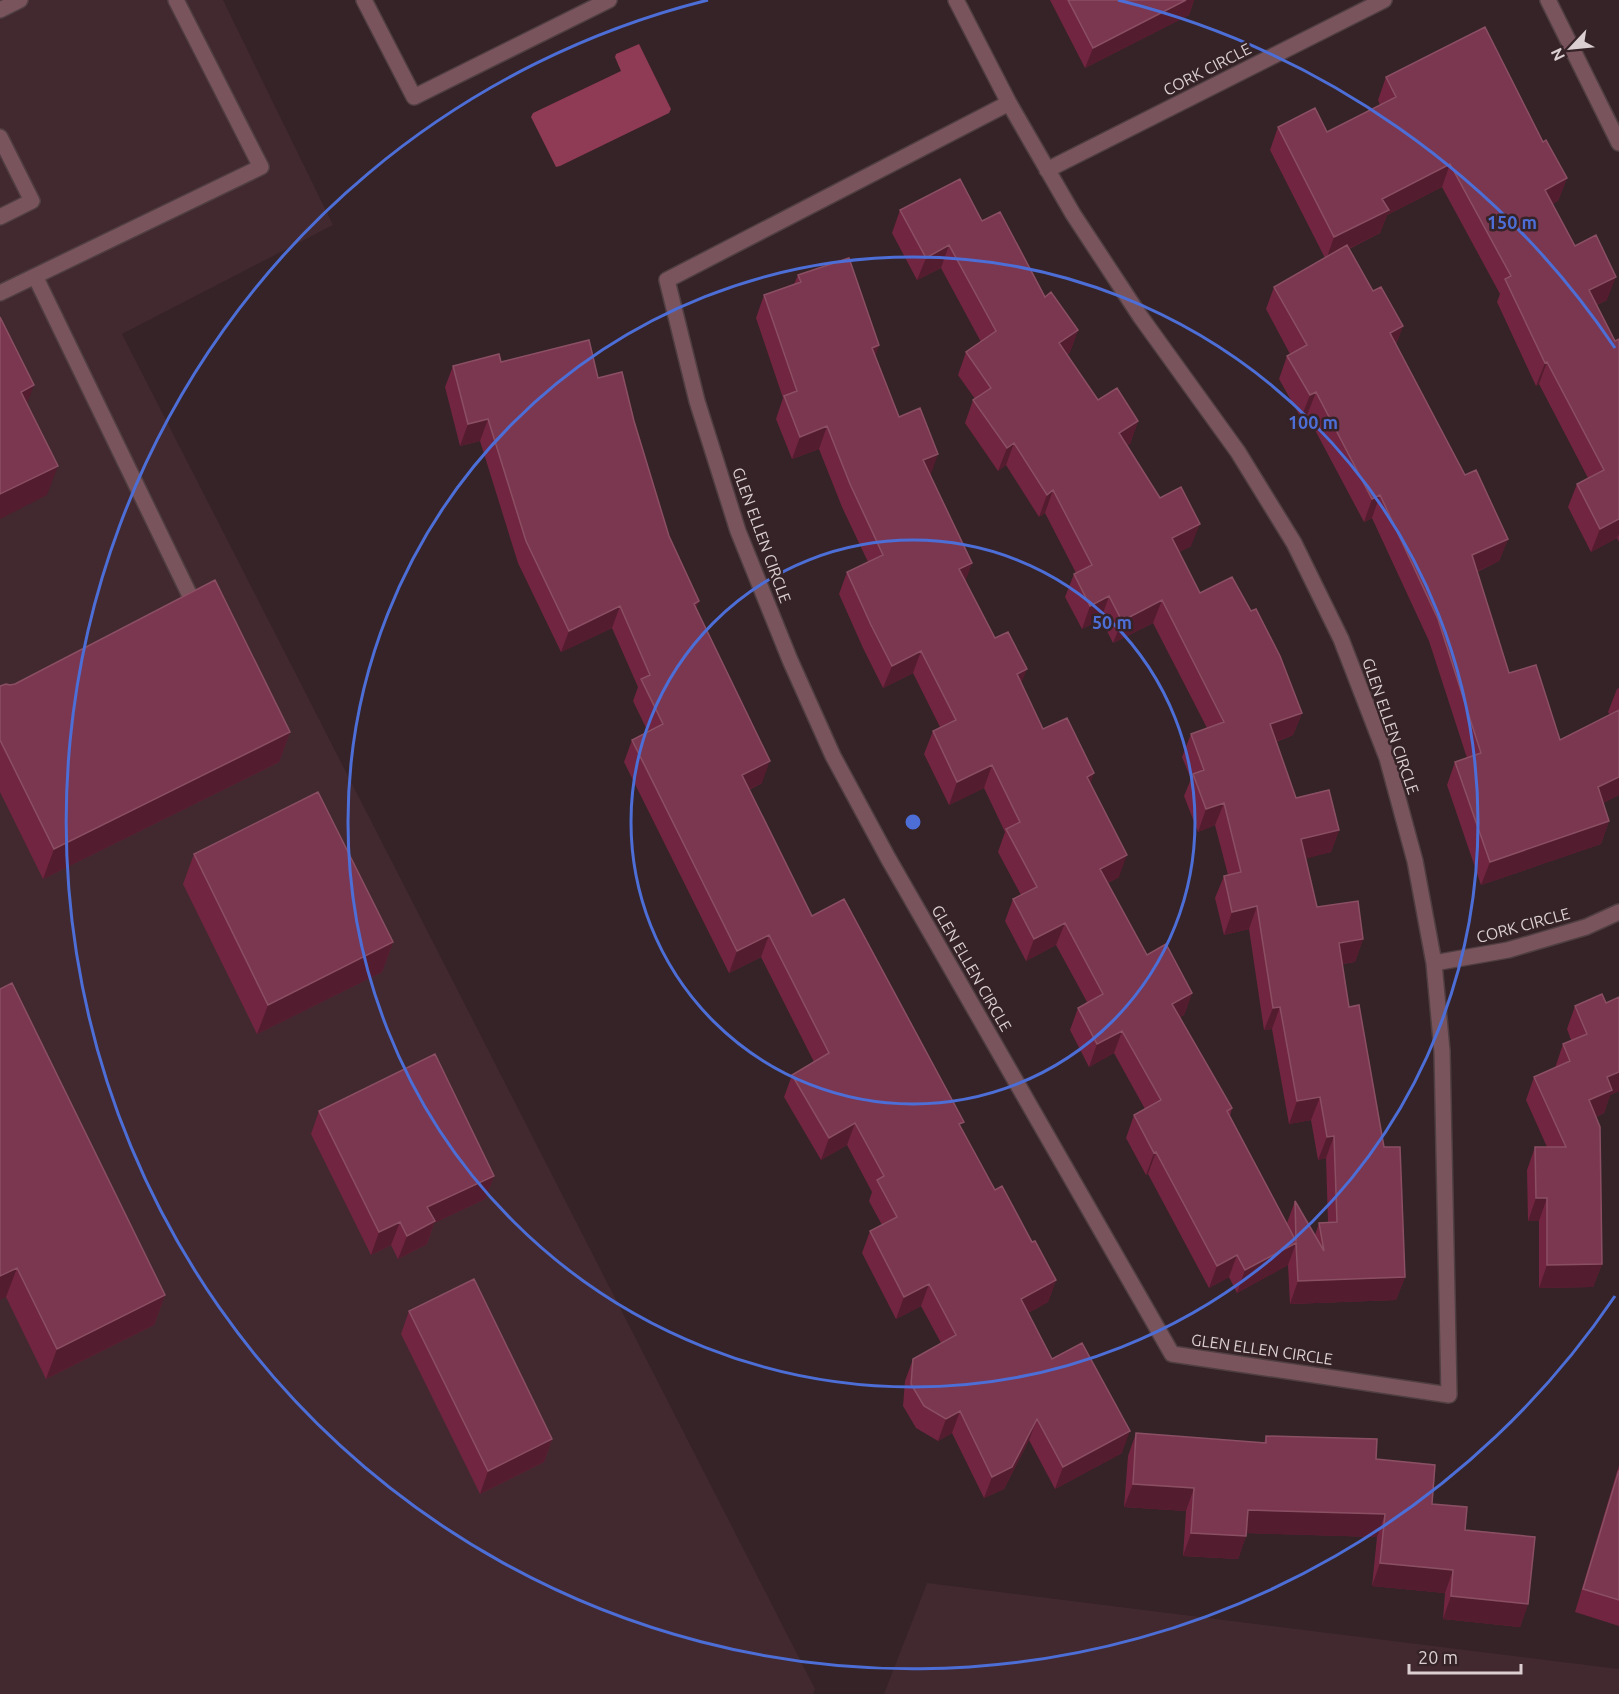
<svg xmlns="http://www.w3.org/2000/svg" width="1619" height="1694" viewBox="0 0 1619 1694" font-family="Ubuntu,sans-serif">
<rect width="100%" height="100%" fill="#352327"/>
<!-- built -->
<path fill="#422930" d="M0,0H223L333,225L122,334L815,1689L813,1694H0Z
M927,1583L1619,1669V1694H884Z"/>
<!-- water -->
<path fill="#8f3b55" d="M639,44L671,109L669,113L560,166L556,167L531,117L533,113L621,71L615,57L616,54Z"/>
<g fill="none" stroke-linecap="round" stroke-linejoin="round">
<!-- minor casing -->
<g stroke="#503f42" stroke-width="18">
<path id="minor" d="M364,0L414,97L609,0
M956,0L1009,103L1073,214L1140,316L1238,452L1294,543L1341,639L1387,758L1415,861L1434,963L1442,1051L1449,1395L1172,1354L888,858L833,756L790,660L738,531L697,401L667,280L1009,103
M1548,0L1619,143
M0,10L20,0
M0,137L32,201L0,217
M1047,170L1384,0
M35,276L194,604L187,607
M0,293L261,167L176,0
M1434,963L1508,950L1586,927L1619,912"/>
</g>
<!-- minor -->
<use href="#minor" stroke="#7a545d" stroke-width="15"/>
</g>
<!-- wall -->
<path fill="#712540" d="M1050,0H1194L1189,15L1085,68Z
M1386,77L1543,142L1567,178L1558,201L1552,204L1575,246L1607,300L1597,305L1615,341L1619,339V542L1617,538L1591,552L1568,507L1577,484L1588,478L1539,384L1536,386L1497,302L1500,294L1442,187L1387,215L1380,233L1349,249L1373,291L1403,326L1396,344L1465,475L1508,539L1499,561L1477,572L1509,673L1560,740L1610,715L1608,712L1617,689L1619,688V795L1603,803L1609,821L1601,844L1481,885L1447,785L1455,762L1467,758L1429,641L1372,518L1364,522L1307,415L1301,418L1279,379L1287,356L1290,354L1266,309L1274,287L1325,258L1270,150L1278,127L1327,132L1380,105L1378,100Z
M900,210L982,221L1045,297L1078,330L1070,352L1067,355L1098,400L1138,421L1130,444L1127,445L1191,546L1179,552L1200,593L1302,713L1293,735L1276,742L1296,798L1339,830L1331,852L1306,858L1317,907L1363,939L1355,962L1342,964L1349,1007L1405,1277L1396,1300L1290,1304L1288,1265L1237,1293L1229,1277L1209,1288L1148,1174L1146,1175L1126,1138L1134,1115L1145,1109L1114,1053L1089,1067L1070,1030L1078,1008L1087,1002L1056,945L1026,961L1005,921L1013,899L1021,895L998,852L1005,832L984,788L949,805L924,754L933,731L940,727L913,673L883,688L863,648L839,594L847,572L868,562L842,507L819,449L792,459L776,419L783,398L756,318L764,295L794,284L798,275L879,345L875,356L899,417L930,475L972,563L965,581L995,638L1021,684L1043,729L1091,783L1119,877L1108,883L1147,955L1192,993L1184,1015L1180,1017L1232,1108L1230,1116L1287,1223L1295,1201L1315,1235L1319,1223H1328L1326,1158L1318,1160L1311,1120L1289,1124L1272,1029L1264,1030L1249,929L1224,935L1215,898L1224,876L1228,875L1215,825L1198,832L1184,796L1191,779L1182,757L1191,734L1207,728L1153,623L1113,643L1101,619L1082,629L1065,597L1074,574L1076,573L1045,513L1039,517L1006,465L998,471L965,423L973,400L975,399L958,375L966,352L981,342L941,268L917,280L892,233Z
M501,362L598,378L634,421L669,536L699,601L696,609L762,783L749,790L812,916L961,1129L995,1190L1032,1242L1056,1280L1048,1302L1028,1313L1052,1359L1122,1453L1055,1489L1029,1440L1004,1489L984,1498L952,1433L938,1441L916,1428L903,1406L905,1381L913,1359L941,1343L921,1306L896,1319L862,1253L870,1231L882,1225L869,1201L872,1192L847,1145L821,1160L784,1097L792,1075L814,1062L761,957L729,973L624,762L632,740L648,732L633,701L638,687L612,628L561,652L518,563L480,441L460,446L445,387L453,366Z
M10,685L290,732L279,762L43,879L0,792V686Z
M194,854L393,942L382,972L257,1034L183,884Z
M0,989L165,1295L154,1325L46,1379L6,1297Z
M1619,997V1091L1610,1095L1604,1113L1596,1117L1602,1264L1593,1287L1539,1288V1221H1528L1527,1170L1535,1147H1547L1526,1100L1534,1077L1555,1068L1563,1044L1571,1040L1567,1029L1575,1006L1606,1003Z
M319,1111L494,1176L485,1199L434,1223L427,1244L398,1259L391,1245L371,1255L311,1134Z
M409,1311L552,1439L544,1462L480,1494L401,1334Z
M1136,1433L1264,1443L1266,1436L1376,1459L1465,1530L1528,1604L1520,1627L1443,1619L1445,1593L1372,1586L1377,1537L1247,1533L1246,1536L1238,1559L1183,1556L1186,1511L1124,1507L1128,1456Z
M1619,1465V1626L1575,1612Z"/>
<!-- shaded-wall -->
<path fill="#541c2f" d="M1186,0H1194L1189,15L1085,68L1093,48Z
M1450,164L1442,187L1387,215L1380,233L1326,260L1334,237L1382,199Z
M1567,178L1558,201L1536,213L1545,190Z
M949,245L941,268L917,280L926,258Z
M1616,277L1607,300L1581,312L1589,290Z
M1403,326L1394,349L1390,333Z
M1078,330L1070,352L1050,366L1059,343Z
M879,345L871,368L872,348Z
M1547,362L1539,384L1536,386L1545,363Z
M34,385L23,414L21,392Z
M1316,392L1307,415L1301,418L1310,395Z
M488,419L480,441L460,446L468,424Z
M1138,421L1130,444L1111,456L1119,433Z
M827,426L819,449L792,459L800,437Z
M1014,443L1006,465L998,471L1007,448Z
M938,454L930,477L923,460Z
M58,466L47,495L0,519V494Z
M1053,490L1045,513L1039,517L1047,495Z
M1380,495L1372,518L1364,522L1372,499Z
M1619,519V534L1617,538L1591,552L1600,529Z
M1200,524L1191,546L1163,560L1172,538Z
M1508,539L1499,561L1463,578L1472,555Z
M972,563L964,585L959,569Z
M1109,596L1101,619L1082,629L1090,606Z
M1162,600L1153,623L1113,643L1122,621Z
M699,601L691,623L694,604Z
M620,606L612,628L561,652L569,631Z
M921,651L913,673L883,688L892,666Z
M1027,669L1018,692L1017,674Z
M1302,713L1293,735L1261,747L1270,724Z
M290,732L279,762L43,879L54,849Z
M770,761L762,783L734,797L742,775Z
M992,765L984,788L949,805L957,782Z
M1094,773L1086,796L1087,777Z
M1619,777V795L1590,810L1598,787Z
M1224,803L1215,825L1198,832L1206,809Z
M1609,821L1601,844L1481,885L1490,862Z
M1339,830L1331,852L1293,862L1301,839Z
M1127,855L1119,877L1092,891L1100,869Z
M1257,906L1249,929L1224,935L1232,912Z
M1065,923L1056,945L1026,961L1034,939Z
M769,935L761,957L729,973L737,951Z
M1363,939L1355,962L1330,965L1339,943Z
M393,942L382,972L257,1034L268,1005Z
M1192,993L1184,1015L1164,1026L1172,1004Z
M1280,1007L1272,1029L1264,1030L1273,1008Z
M1122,1031L1114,1053L1089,1067L1097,1044Z
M1619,1072V1091L1610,1095L1604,1113L1581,1123L1589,1100L1607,1077Z
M1320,1097L1311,1120L1289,1124L1297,1101Z
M855,1123L847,1145L821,1160L829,1138Z
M1334,1136L1326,1158L1318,1160L1327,1137Z
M1156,1152L1148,1174L1146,1175L1154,1153Z
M494,1176L485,1199L434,1223L427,1244L398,1259L407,1236L427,1207Z
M1536,1198H1547L1539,1221H1528Z
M400,1222L391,1245L371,1255L379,1232Z
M1296,1243L1288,1265L1237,1293L1245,1270Z
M1237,1255L1229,1277L1209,1288L1217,1266Z
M1602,1264L1593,1287L1539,1288L1547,1265Z
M17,1268L6,1297L0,1300V1276Z
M1405,1277L1396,1300L1290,1304L1298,1281Z
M1056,1280L1048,1302L1013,1321L1021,1299Z
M929,1284L921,1306L896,1319L904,1297Z
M165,1295L154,1325L46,1379L57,1349Z
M960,1411L952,1433L938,1441L946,1419Z
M1037,1419L1029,1440L1004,1489L984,1498L992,1477Z
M1130,1431L1122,1453L1055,1489L1063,1467Z
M552,1439L544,1462L480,1494L488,1471Z
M1133,1484L1194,1488L1186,1511L1124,1507Z
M1248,1510L1385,1514L1377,1537L1240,1533Z
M1191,1533L1246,1536L1238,1559L1183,1556Z
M1380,1563L1453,1570L1445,1593L1372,1586Z
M1451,1596L1528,1604L1520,1627L1443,1619Z"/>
<!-- building -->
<path fill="#7c3750" stroke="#8b4f64" stroke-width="1.5" d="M1068,0H1186L1093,48Z
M1485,27L1543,142L1546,140L1567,178L1545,190L1575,246L1596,235L1616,277L1589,290L1615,341L1619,339V519L1600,529L1577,484L1604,470L1547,362L1545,363L1505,279L1511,276L1450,164L1382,199L1389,210L1334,237L1278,127L1315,108L1327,132L1396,97L1386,77Z
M960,179L982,221L1000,212L1045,297L1051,292L1078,330L1059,343L1098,400L1117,388L1138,421L1119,433L1160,498L1181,487L1200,524L1172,538L1200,593L1232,577L1251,611L1256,609L1280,656L1302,713L1270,724L1296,798L1329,790L1339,830L1301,839L1317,907L1358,901L1363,939L1339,943L1349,1007L1359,1005L1384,1147H1400L1405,1277L1298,1281L1296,1243L1245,1270L1237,1255L1217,1266L1156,1152L1154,1153L1134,1115L1161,1100L1122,1031L1097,1044L1078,1008L1103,994L1065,923L1034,939L1013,899L1037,887L1006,829L1020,822L992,765L957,782L933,731L956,720L921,651L892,666L871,625L847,572L883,555L850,484L827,426L800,437L784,396L797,391L764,295L801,282L798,275L849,258L879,345L872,348L899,417L920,408L938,454L923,460L972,563L959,569L995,638L1008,632L1027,669L1017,674L1043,729L1067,718L1094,773L1087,777L1127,855L1100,869L1147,955L1166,944L1192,993L1172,1004L1232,1108L1227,1111L1296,1241L1295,1201L1324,1251L1319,1223L1337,1222L1334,1136L1327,1137L1320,1097L1297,1101L1280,1007L1273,1008L1257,906L1232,912L1224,876L1241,872L1224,803L1206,809L1193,774L1204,770L1191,734L1224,722L1162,600L1122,621L1109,596L1090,606L1074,574L1092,565L1053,490L1047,495L1014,443L1007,448L973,400L991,388L966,352L996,331L949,245L926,258L900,210Z
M1347,245L1373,291L1381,287L1403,326L1390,333L1465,475L1476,470L1508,539L1472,555L1509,673L1536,665L1560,740L1619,710V777L1598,787L1609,821L1490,862L1455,762L1481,753L1438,619L1380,495L1372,499L1316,392L1310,395L1287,356L1307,345L1274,287Z
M0,317L34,385L21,392L58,466L0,494Z
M589,340L598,378L622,372L634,421L669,536L699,601L694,604L770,761L742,775L812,916L844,899L964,1122L959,1124L995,1190L1002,1186L1032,1242L1035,1241L1056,1280L1021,1299L1052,1359L1082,1343L1130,1431L1063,1467L1037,1419L1012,1467L992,1477L960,1411L946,1419L924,1406L911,1384L913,1359L956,1335L929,1284L904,1297L870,1231L897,1217L877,1180L884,1176L855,1123L829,1138L792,1075L829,1053L769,935L737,951L632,740L663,724L641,679L650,675L620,606L569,631L526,541L488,419L468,424L453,366L499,354L501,362Z
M215,580L290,732L54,849L0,740V686L6,684L10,685L15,684Z
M318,792L393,942L268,1005L194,854Z
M12,983L165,1295L57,1349L17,1268L0,1276V989Z
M1602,994L1606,1003L1619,997V1072L1607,1077L1612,1090L1589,1100L1600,1127L1602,1264L1547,1265V1198H1536L1535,1147H1566L1534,1077L1570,1061L1563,1044L1587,1034L1575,1006Z
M435,1054L494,1176L427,1207L435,1221L407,1236L400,1222L379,1232L319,1111Z
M474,1279L552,1439L488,1471L409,1311Z
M1136,1433L1266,1443V1436L1377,1439L1376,1459L1435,1465L1432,1504L1467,1507L1465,1530L1535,1537L1528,1604L1451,1596L1453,1570L1380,1563L1385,1514L1248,1510L1246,1536L1191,1533L1194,1488L1133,1484Z
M1619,1470V1600L1583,1589Z"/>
<!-- distance rings -->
<g fill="none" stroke="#4c6ed6" stroke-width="3">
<circle cx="913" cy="822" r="282"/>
<circle cx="913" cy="822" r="565"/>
<path d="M1615 1296A847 847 0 1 1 708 0M1118 0A847 847 0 0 1 1615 348"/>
</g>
<g text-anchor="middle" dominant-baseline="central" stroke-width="5" stroke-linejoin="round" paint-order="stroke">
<!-- street labels -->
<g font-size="16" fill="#dbcfd1" stroke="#352327">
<text transform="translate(1207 69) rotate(-27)">CORK CIRCLE</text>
<text transform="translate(762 535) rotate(70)">GLEN ELLEN CIRCLE</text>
<text transform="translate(1391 726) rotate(71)">GLEN ELLEN CIRCLE</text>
<text transform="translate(1523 925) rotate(-15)">CORK CIRCLE</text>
<text transform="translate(972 968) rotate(60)">GLEN ELLEN CIRCLE</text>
<text transform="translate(1262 1349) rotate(8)">GLEN ELLEN CIRCLE</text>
</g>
</g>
<circle cx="913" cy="822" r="9" fill="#4c6ed6" stroke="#352327" stroke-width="3"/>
<g font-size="18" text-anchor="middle" font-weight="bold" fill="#4c6ed6" stroke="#352327" stroke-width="5" stroke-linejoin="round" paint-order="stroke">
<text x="1512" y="229">150 m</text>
<text x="1313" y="429">100 m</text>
<text x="1112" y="629">50 m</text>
</g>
<!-- north arrow -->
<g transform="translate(1571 48) rotate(244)" stroke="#352327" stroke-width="4.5" paint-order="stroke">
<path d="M0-4.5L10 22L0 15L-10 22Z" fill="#dbcfd1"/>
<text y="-9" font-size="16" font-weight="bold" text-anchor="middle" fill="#dbcfd1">N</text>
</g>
<!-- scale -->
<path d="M1409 1664v9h112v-9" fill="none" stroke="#dbcfd1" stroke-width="3"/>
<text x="1418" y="1664" font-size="18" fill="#dbcfd1" stroke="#352327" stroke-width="4.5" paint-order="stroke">20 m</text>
</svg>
